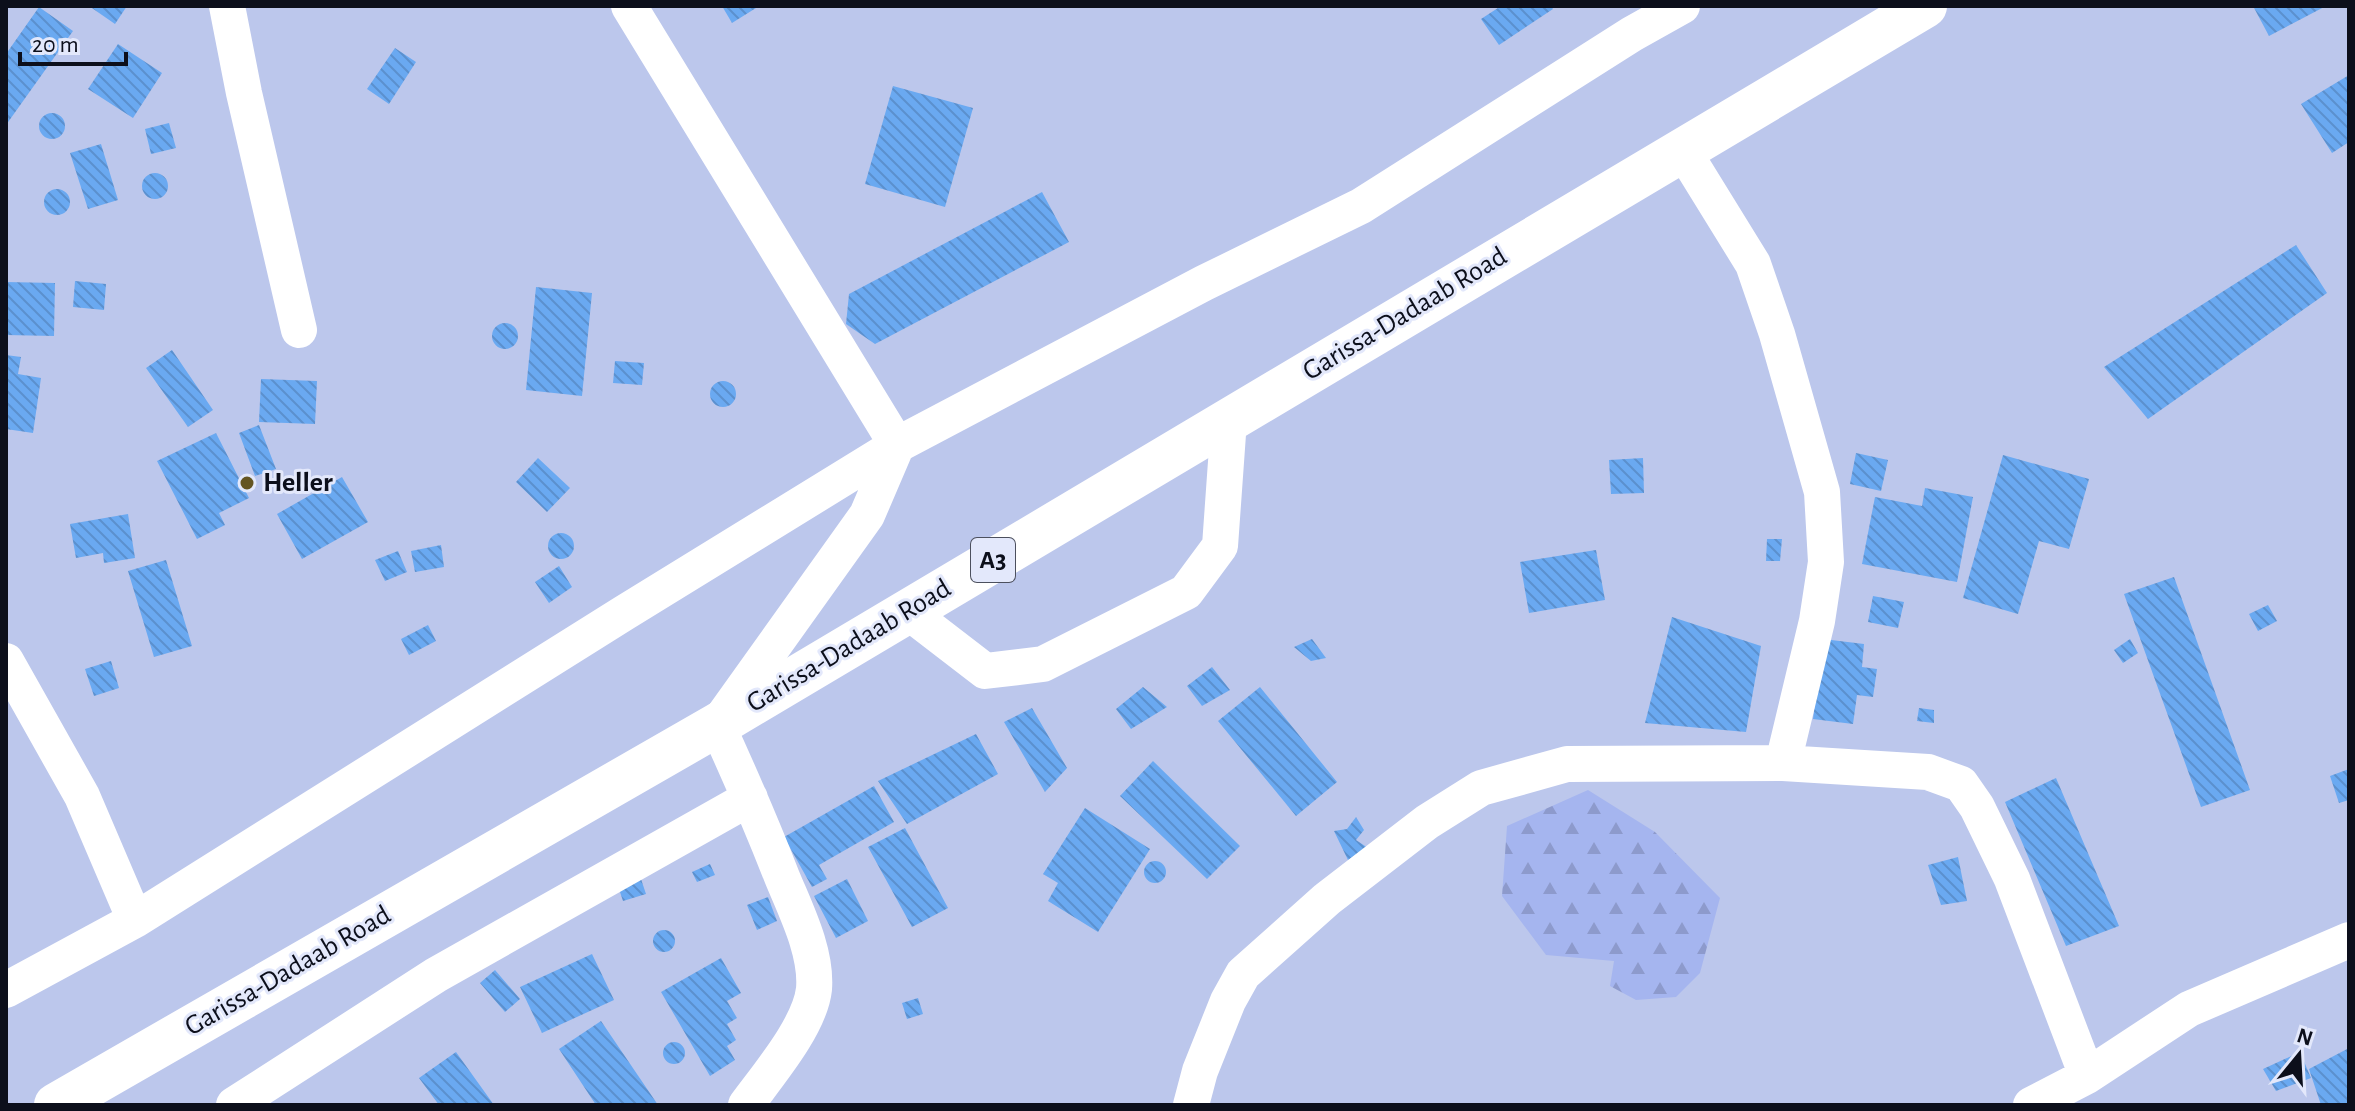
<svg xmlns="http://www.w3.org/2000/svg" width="2355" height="1111" viewBox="0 0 2355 1111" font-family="'Alegreya Sans',sans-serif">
<defs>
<pattern id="forest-firs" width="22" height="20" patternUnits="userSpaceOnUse" patternTransform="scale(2)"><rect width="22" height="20" fill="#a5b5ef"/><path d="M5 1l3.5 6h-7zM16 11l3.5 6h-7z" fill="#8d9acc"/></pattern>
<pattern id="building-back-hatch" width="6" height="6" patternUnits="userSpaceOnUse" patternTransform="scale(2)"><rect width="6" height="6" fill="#6aa9f1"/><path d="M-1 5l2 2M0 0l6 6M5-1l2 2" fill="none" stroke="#5b90ce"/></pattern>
</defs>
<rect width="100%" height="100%" fill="#bcc7ec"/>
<!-- forest -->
<path fill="url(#forest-firs)" d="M1588,790L1655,832L1720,898L1700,973L1676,997L1636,1000L1610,986L1614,961L1546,955L1502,896L1507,826Z"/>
<!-- building -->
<path fill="url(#building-back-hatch)" d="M89,6H127L115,24Z
M722,6H755L756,8L732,23Z
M1501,6H1551L1553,9L1499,45L1481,19Z
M2253,6H2326L2269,36Z
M39,7L73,31L6,125V54Z
M118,44L162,73L133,118L88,89Z
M395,48L416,62L389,104L367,89Z
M2349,75V142L2332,153L2301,104Z
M893,86L973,108L945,207L865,184Z
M39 126a13 13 0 1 1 26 0a13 13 0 1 1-26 0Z
M169,123L176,148L151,154L145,129Z
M101,144L118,200L88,209L70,153Z
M142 186a13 13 0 1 1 26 0a13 13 0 1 1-26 0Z
M44 202a13 13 0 1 1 26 0a13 13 0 1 1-26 0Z
M1042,192L1069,242L875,344L846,324L849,294Z
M2296,245L2327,293L2148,419L2104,367Z
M75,281L106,284L104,310L73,307Z
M6,282L55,283L54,336L6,335Z
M536,287L592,293L582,396L526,390Z
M492 336a13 13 0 1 1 26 0a13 13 0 1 1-26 0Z
M172,350L213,410L188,427L146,368Z
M6,355L21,357L18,374L41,378L33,433L6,429Z
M615,361L644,363L642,385L613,383Z
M261,379L317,381L315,424L259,422Z
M710 394a13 13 0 1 1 26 0a13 13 0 1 1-26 0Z
M259,425L276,469L255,476L239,433Z
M216,433L249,498L219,513L225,525L197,539L157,461Z
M1856,453L1888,460L1881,491L1850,484Z
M2003,455L2089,479L2069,549L2039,541L2018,614L1963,598Z
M538,458L570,488L547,512L516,482Z
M1643,458L1644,493L1611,494L1609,460Z
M342,477L368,522L302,559L277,514Z
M1925,488L1973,497L1957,582L1862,564L1875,497L1922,506Z
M128,514L135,558L104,563L103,553L76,558L70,524Z
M548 546a13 13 0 1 1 26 0a13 13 0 1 1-26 0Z
M1767,539H1782L1780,561H1766Z
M441,545L444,567L415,572L411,551Z
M1596,550L1605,600L1529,613L1520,562Z
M398,551L407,572L385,581L375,560Z
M166,560L192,646L154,657L128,571Z
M559,566L572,587L549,603L535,582Z
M2174,577L2250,790L2201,807L2124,594Z
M1873,596L1904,602L1898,628L1868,622Z
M2268,605L2277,621L2258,631L2249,614Z
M1672,617L1761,646L1746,732L1645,723Z
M428,625L436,641L409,655L401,639Z
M1312,639L1326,658L1311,661L1294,647Z
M1823,639L1864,644L1862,667L1877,669L1873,697L1857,695L1853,724L1813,719Z
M2130,639L2138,653L2123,663L2114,650Z
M111,661L119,688L94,696L85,669Z
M1212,667L1230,690L1202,706L1187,686Z
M1143,687L1167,707L1131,729L1116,709Z
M1260,687L1337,782L1296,816L1218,721Z
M1032,708L1067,768L1045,792L1004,722Z
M1919,708L1934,710V723L1917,721Z
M976,734L998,774L907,824L878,781Z
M1153,761L1240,846L1207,879L1120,796Z
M2349,769V800L2339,803L2330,776Z
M2056,778L2119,926L2066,946L2005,802Z
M874,786L894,822L819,865L827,879L812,887L784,837Z
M1085,808L1150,849L1098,932L1048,901L1058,883L1043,874Z
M1356,817L1364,830L1356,840L1368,848L1348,860L1334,831L1347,829Z
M905,828L948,908L912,927L868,847Z
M1958,857L1967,901L1941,905L1928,865Z
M1144 872a11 11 0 1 1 22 0a11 11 0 1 1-22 0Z
M710,864L715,875L697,882L692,872Z
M641,879L646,894L623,901L618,886Z
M847,879L868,921L836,938L814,896Z
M768,897L777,921L757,930L747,905Z
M653 941a11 11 0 1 1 22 0a11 11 0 1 1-22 0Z
M592,954L614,1000L542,1033L520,987Z
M721,958L741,993L727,1001L737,1018L727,1024L736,1040L727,1046L735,1060L710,1076L661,992Z
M495,970L520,999L505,1012L480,983Z
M918,998L923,1014L907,1019L902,1003Z
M601,1021L658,1105H596L559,1049Z
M663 1053a11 11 0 1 1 22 0a11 11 0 1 1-22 0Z
M2349,1048V1105H2321L2309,1069Z
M456,1052L494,1105H439L419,1078Z
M2300,1052L2311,1078L2276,1091L2263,1069Z"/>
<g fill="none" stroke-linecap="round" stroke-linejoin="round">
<!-- minor -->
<path stroke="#fff" stroke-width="36" d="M227,6L244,93L299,330
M629,6L897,445L867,515L717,725C740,775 762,826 782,877C796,911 817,952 814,989C810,1026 768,1075 746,1105
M1682,149L1753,264L1777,334L1822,492L1826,562L1817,621L1783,763
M907,611L985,671L1043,664L1186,592L1220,546L1229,420
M6,661L82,796L135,920
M6,990L135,920L624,613L897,445L1204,283L1361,206L1632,34L1682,6
M234,1105L436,975L750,798
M1191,1105L1200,1071L1228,1001L1243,974L1327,899L1427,822L1481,788L1567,764L1783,763L1928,772L1961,784L1977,807L2012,879L2087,1076
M2031,1105L2087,1076L2189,1009L2349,940"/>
<!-- highway -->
<path stroke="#fff" stroke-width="44" d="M56,1105L717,725L1925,6"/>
</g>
<!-- markers -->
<circle fill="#645522" stroke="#e3e8fb" stroke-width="3" cx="247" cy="483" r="8"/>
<g text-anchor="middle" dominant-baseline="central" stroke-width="6" stroke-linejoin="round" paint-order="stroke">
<!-- shield labels -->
<rect fill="#e3e8fb" stroke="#4c505e" stroke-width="2" x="971" y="538" width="44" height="44" rx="6"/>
<g font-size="26" font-weight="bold" fill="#0c0f1b">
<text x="993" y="560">A3</text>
</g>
<!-- street labels -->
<g font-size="28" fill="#0c0f1b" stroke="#e3e8fb">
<text transform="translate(1405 314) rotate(-31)">Garissa-Dadaab Road</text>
<text transform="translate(849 646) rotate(-31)">Garissa-Dadaab Road</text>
<text transform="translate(288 971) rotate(-30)">Garissa-Dadaab Road</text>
</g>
<!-- poi labels -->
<g font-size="28" font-weight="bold" fill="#0c0f1b" stroke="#e3e8fb" text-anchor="start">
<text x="263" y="483">Heller</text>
</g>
</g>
<!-- border -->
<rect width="2355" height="1111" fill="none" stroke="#0c0f1b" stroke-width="16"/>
<!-- north arrow -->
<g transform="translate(2299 1055) rotate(18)" stroke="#e3e8fb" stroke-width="6" paint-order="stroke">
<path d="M0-6L14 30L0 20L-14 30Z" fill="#0c0f1b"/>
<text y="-12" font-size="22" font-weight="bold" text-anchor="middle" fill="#0c0f1b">N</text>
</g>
<!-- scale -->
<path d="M20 52v12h106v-12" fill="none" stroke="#0c0f1b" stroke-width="4"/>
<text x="32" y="52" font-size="24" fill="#0c0f1b" stroke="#e3e8fb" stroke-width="6" paint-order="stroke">20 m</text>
</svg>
